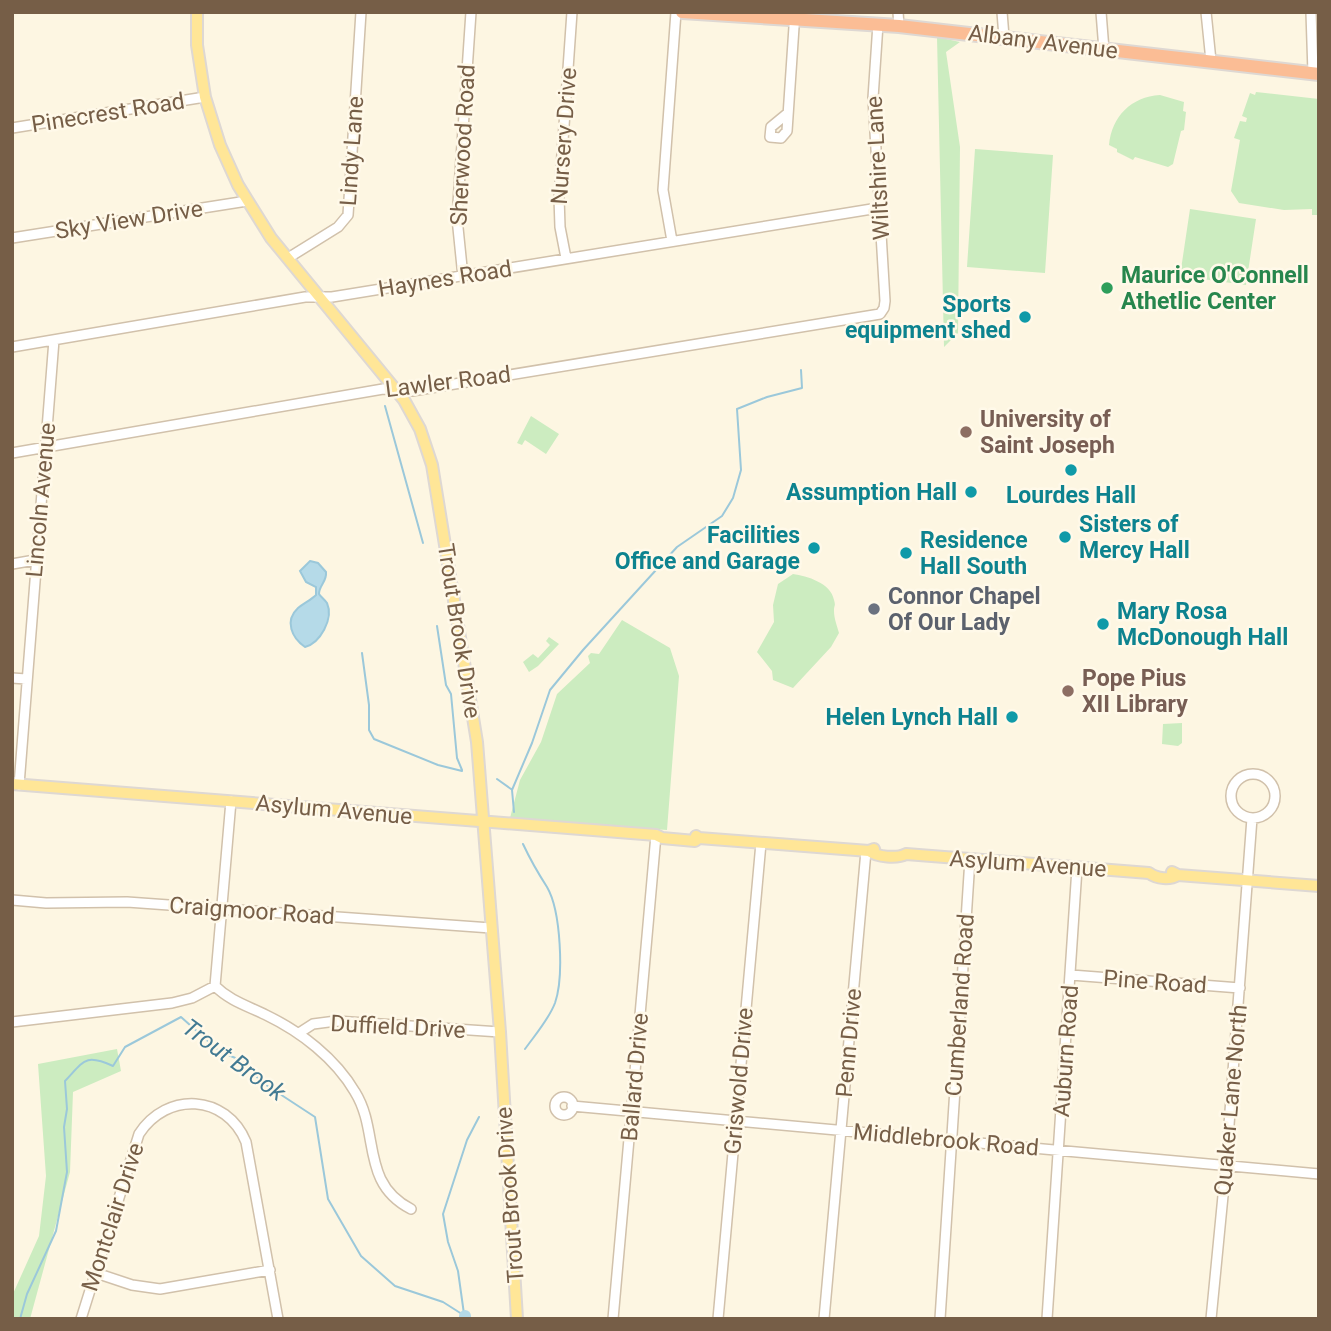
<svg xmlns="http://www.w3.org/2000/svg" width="1331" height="1331" viewBox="0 0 1331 1331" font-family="Roboto,sans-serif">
<rect width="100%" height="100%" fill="#fdf6e2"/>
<!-- green -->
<path fill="#ccecc0" d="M937,37L960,42L946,52L960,147L958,333L944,347Z
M1256,92L1319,99V215H1312V209L1284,210L1239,203L1231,191L1240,140L1234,138L1240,121L1246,122L1247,118L1242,116L1250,93L1255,95Z
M1160,95L1184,102L1183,111L1186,112L1184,130L1181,131L1173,164L1168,167L1135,157L1133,160L1117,152V149L1109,145C1112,116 1131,97 1160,95Z
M975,149L1053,155L1045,273L967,267Z
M1190,209L1256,219L1246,285L1180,276Z
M531,416L559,434L546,454L525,440L522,445L517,443Z
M793,574C807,576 831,583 834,600C836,607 834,604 834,611C834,618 837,626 839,633L831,647L793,688L773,680L772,671L757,652L774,622L773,605L778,584Z
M622,620L670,648L679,676L667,830L510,818L520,780L541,742L557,694L590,663L588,656L591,653L599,654Z
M549,637L559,644L538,666L529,672L523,662L533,654L538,658L550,645L546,641Z
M1182,723V743L1178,746L1162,744L1163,724Z
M117,1049L121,1071L73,1092L70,1172L30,1319H12V1296L39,1236L46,1176L38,1064Z"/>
<!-- water -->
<path fill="#b5dae8" stroke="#9bc8da" stroke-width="2" d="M310,561L318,563L326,572C327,582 319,585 319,594C321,597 325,600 327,603C334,619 320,643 305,647C292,638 284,621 298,608C304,603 311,600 316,595V587L306,582L300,571Z"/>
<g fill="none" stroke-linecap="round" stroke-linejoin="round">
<!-- stream -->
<path stroke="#9bc8da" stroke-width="2" d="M385,406L423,543
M437,626L446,685L451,694L457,758L462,770
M362,653L369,705V730L374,739L438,765L462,771
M497,779L511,789
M514,812L512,790L532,743L550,690L583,650L677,547L722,516L733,498L741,470L737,409L767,397L802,388L801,370
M523,844C530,859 538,873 547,887C561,911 564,977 555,1003C549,1019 535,1035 525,1049
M464,1314L458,1271L448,1242L443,1214L467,1140L479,1117
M20,1319L27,1294L56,1231L67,1172L64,1127L67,1109L65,1081C84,1061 85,1053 113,1066L125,1047L181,1017L219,1051L247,1063L260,1081L315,1117L328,1199L361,1256L395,1286L443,1302L465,1316"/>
<!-- river -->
<path stroke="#b5dae8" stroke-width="12" d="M465,1316V1319"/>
<!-- minor casing -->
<g stroke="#d1c1ab" stroke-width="12">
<path id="minor" d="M898,12L899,26
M1002,12L1004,37
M1101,12L1104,50
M1206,12L1211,61
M1311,12L1313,73
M788,113L771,127L770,137L781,138L787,131L795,12
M12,128L205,97
M12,238L247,201
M672,241L663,190L676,12
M288,258L338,227L348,215L361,12
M566,258L560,227L559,197L572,12
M463,277L457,218L471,12
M12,347L305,297H332L878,208
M12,453L383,389L412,391L880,314L884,308L885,301L873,98L878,24
M12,564L35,560
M12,678L26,679
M1231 796a22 22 0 1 1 44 0a22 22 0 1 1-44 0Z
M19,785L54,340
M12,900L46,903L127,902L491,928
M1071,975L1240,988
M215,986C230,1001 248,1006 266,1015C301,1032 335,1058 355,1092C380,1132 360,1183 411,1209
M215,986L231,801
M12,1022L172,1003L192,998L215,986
M299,1033L313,1024L336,1021L500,1032
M555 1106a9 9 0 1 1 18 0a9 9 0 1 1-18 0Z
M572,1106L1319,1174
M96,1273L132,1285L160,1289L270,1270
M81,1319L139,1134C167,1091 226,1094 246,1142L278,1319
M613,1319L656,835
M718,1319L761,843
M824,1319L866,851
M940,1319L970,859
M1047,1319L1077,868
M1211,1319L1226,1165L1252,818"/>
</g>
<!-- major casing -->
<g stroke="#ded8d3" stroke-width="14">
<path id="major" d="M197,12V45L205,97L220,145L238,185L271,238L404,400L420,429L432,465L477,742L500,1032L517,1319
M12,784L656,835L662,838L695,841L699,838
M696,836L699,838L869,851L874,849
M869,851C877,857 897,859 906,854L1149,873C1157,879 1170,880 1178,875
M1172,872L1178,875L1319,886"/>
</g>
<!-- highway casing -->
<g stroke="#ded8d3" stroke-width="16">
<path id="highway" d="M682,12L899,26L1319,74"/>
</g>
<!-- minor -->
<use href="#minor" stroke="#fff" stroke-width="9"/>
<!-- major -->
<use href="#major" stroke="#ffe697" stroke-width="10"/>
<!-- highway -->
<use href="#highway" stroke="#fbbd95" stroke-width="12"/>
</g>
<!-- markers -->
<circle fill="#2e9e5b" stroke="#fff9e9" stroke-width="2.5" cx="1107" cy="288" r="7"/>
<g fill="#0f9aa8" stroke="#fff9e9" stroke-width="2.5">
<circle cx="1025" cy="317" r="7"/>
<circle cx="1071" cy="470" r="7"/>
<circle cx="971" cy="492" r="7"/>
<circle cx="1065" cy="537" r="7"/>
<circle cx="814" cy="548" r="7"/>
<circle cx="906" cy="553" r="7"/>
<circle cx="1103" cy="624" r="7"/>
<circle cx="1012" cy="717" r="7"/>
</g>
<g fill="#8d6e63" stroke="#fff9e9" stroke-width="2.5">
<circle cx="966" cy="432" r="7"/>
<circle cx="1068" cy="691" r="7"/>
</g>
<circle fill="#6b7280" stroke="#fff9e9" stroke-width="2.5" cx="874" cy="609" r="7"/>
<g text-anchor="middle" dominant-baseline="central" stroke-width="5" stroke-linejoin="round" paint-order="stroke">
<!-- street labels -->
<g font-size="23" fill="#765e47" stroke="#fff9e9">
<text transform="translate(1043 42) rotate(7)">Albany Avenue</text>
<text transform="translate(108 113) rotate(-9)">Pinecrest Road</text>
<text transform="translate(564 136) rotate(-86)">Nursery Drive</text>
<text transform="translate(463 145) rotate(-87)">Sherwood Road</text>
<text transform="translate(352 151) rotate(-86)">Lindy Lane</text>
<text transform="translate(878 168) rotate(-93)">Wiltshire Lane</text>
<text transform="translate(129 220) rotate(-9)">Sky View Drive</text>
<text transform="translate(445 279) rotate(-9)">Haynes Road</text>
<text transform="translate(448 382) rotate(-7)">Lawler Road</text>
<text transform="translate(41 500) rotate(-85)">Lincoln Avenue</text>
<text transform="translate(459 631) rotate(81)">Trout Brook Drive</text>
<text transform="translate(334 810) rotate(5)">Asylum Avenue</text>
<text transform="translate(1028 864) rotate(4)">Asylum Avenue</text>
<text transform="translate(252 911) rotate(4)">Craigmoor Road</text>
<text transform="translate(1155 982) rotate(4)">Pine Road</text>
<text transform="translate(960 1005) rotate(-86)">Cumberland Road</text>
<text transform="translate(398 1027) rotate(3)">Duffield Drive</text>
<text transform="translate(849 1043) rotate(-85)">Penn Drive</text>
<text transform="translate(1066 1051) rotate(-86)">Auburn Road</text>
<text transform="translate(635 1077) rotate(-85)">Ballard Drive</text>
<text transform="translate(739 1081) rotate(-85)">Griswold Drive</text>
<text transform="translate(1231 1100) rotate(-85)">Quaker Lane North</text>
<text transform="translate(946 1140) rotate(5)">Middlebrook Road</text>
<text transform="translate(510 1195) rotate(-94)">Trout Brook Drive</text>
<text transform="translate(113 1217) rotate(-72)">Montclair Drive</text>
</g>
<!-- leisure labels -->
<g font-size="23" font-weight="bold" fill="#27864d" stroke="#fff9e9" text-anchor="start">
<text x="1121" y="275">Maurice O'Connell<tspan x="1121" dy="26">Athetlic Center</tspan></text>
</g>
<!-- culture labels -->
<g font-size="23" font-weight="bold" fill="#0d838f" stroke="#fff9e9" text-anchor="end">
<text x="1011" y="304">Sports<tspan x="1011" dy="26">equipment shed</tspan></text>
<text x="957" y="492">Assumption Hall</text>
<text x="1071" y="495" text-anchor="middle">Lourdes Hall</text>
<text x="1079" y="524" text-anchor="start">Sisters of<tspan x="1079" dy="26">Mercy Hall</tspan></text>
<text x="800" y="535">Facilities<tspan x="800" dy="26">Office and Garage</tspan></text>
<text x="920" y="540" text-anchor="start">Residence<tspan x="920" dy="26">Hall South</tspan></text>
<text x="1117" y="611" text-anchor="start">Mary Rosa<tspan x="1117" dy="26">McDonough Hall</tspan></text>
<text x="998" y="717">Helen Lynch Hall</text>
</g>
<!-- education labels -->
<g font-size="23" font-weight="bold" fill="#785e54" stroke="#fff9e9" text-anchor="start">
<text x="980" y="419">University of<tspan x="980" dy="26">Saint Joseph</tspan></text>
<text x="1082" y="678">Pope Pius<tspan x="1082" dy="26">XII Library</tspan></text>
</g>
<!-- worship labels -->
<g font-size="23" font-weight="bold" fill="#5b616d" stroke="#fff9e9" text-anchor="start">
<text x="888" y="596">Connor Chapel<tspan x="888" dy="26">Of Our Lady</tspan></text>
</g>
<!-- water labels -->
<g font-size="24" font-style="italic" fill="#427a93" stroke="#fff9e9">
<text transform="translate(234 1060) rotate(36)">Trout Brook</text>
</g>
</g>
<!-- border -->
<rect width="1331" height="1331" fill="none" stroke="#765e47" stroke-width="28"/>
</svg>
